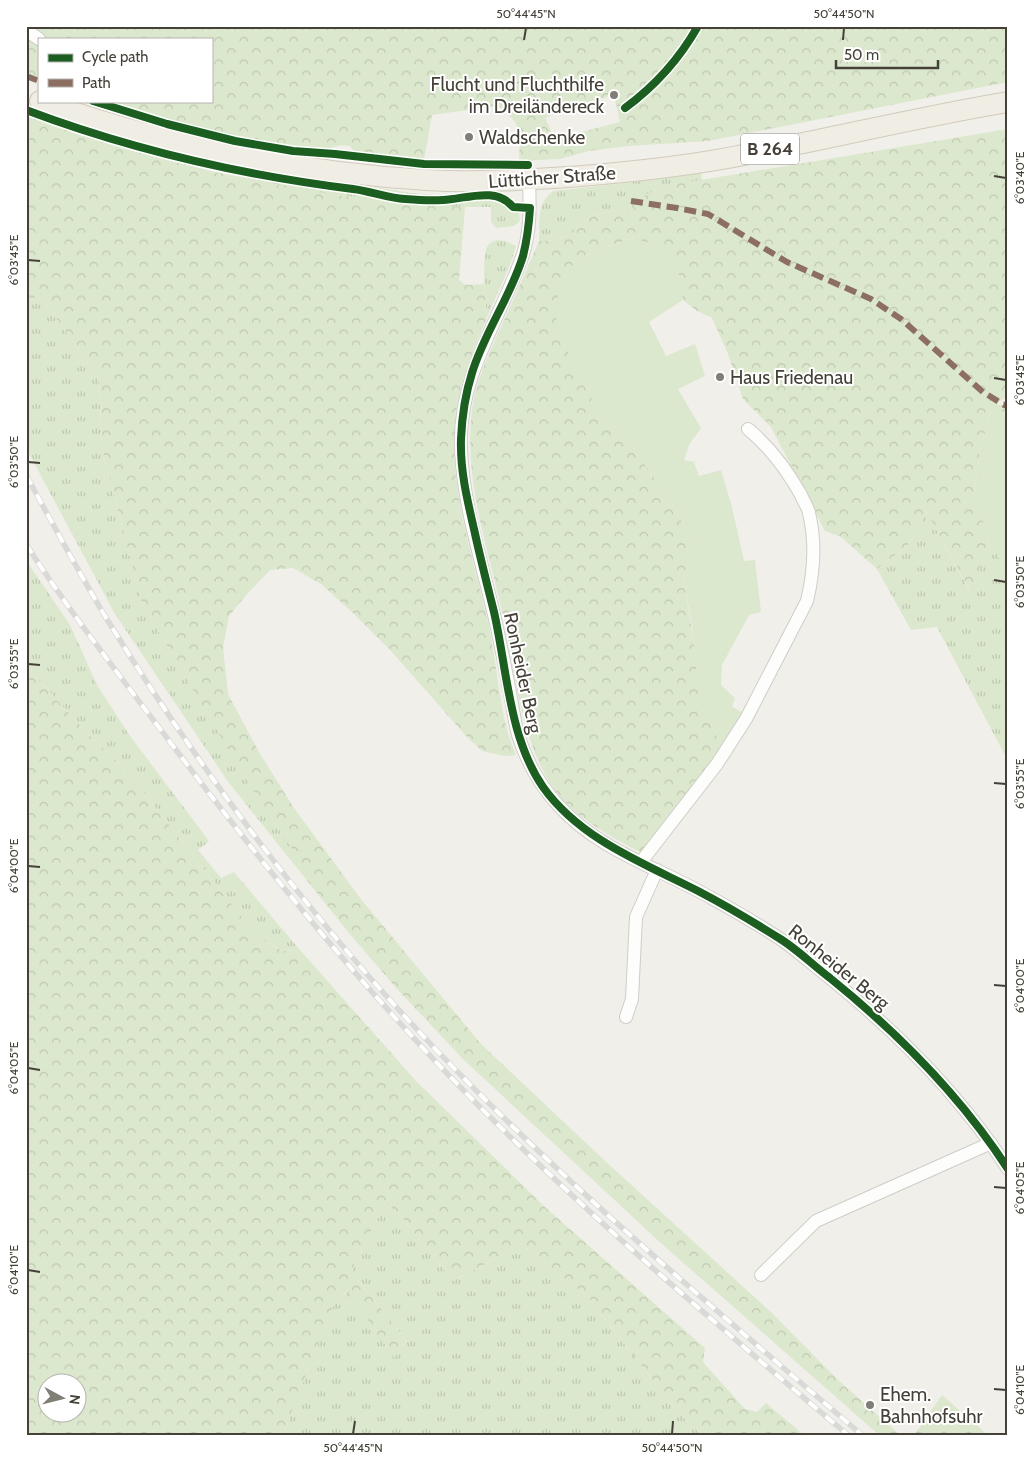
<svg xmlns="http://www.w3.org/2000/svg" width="1034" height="1461" viewBox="0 0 1034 1461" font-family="Cabin,sans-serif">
<defs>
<pattern id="grass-tufts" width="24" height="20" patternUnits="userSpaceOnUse" patternTransform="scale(1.25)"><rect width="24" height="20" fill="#dce8cd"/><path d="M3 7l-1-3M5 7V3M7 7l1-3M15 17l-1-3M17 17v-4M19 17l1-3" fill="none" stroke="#bec8b1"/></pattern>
<pattern id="forest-crowns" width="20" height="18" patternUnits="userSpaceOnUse" patternTransform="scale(1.25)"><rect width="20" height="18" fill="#dce8cd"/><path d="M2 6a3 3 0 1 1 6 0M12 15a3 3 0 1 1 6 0" fill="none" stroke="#bec8b1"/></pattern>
</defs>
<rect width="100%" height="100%" fill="#f0efea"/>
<!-- grass -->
<path fill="url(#grass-tufts)" d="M112,137L210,159L411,193L442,195L473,192L506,194L518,206L520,221L514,226L496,228L491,222V207C463,207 435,207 407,204C306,195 206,172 110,140Z
M701,171L702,181L665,186L642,197L634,207L627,210L593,215L583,220L572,234L556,240L539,241C540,221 536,204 553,191L635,182Z
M496,240L505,241L516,246L510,265L488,315C484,305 482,257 487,247C489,243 492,242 496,240Z
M41,297L99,378L102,449L142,603L246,779L298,858L301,873L229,783L115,614L26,448V300Z
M927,513L970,591L989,540L1008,573V761L937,627L911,630L877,569L908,545Z
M26,560L70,625L97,685L130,736L209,841L198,850L221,878L234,872L300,950L282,951L255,934L125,769L88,734L26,666Z
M387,1199L453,1281L500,1256L520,1243L588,1297L675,1409L702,1435H283L332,1307L348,1290L394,1357L407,1341L351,1271Z"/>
<!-- forest -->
<path fill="url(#forest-crowns)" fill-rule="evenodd" d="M26,26H1008V82L708,141L628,146L589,151L560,159L519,161C520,132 523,123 497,106L432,115L424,160L354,152L350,146L340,145L328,149L296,148L236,137L167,120L107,101H211V39H39V78L26,73ZM614,95L620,122L555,139L545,118L564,109Z
M26,114L165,158L214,172L334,195L407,204L465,207L459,280L465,285L484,284L486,309L488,315C476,345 463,374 457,405C445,479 472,551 488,622C496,657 498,695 507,730C509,738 513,747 516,755L505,756L482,751L467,737L391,651L353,613L321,584L293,568L270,570L248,593L229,616L223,647L228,694L260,754L294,808L360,898L481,1044L604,1160L772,1313L837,1379L900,1435H879L663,1245L464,1060L398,990L349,933L301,873L298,858L246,780L142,603L102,449L99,378L41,297L26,300Z
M1008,129V396L995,404L1008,406L1006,413L991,410L980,451L974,492L989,540L971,592L927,513L908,545L877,569L841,537L825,531L771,427L743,399L728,354L712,318L697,311L683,300L677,268L633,238L598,250L574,262L602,416L627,440L665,492L691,538L684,580L704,710L722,746L642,853C609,836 570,815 550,783C520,734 516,675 504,620C489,551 463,481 472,409C476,381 488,356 499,331C513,301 526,271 539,241L556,240L572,234L583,220L593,215L627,210L634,207L642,197L665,186Z
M26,666L88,734L125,769L255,934L282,951L300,950L416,1081L546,1208L705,1348L703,1362L745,1409L757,1412L766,1403L804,1435H702L675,1409L588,1297L520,1243L500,1256L453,1281L387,1199L351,1271L407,1341L394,1358L347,1290L332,1308L283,1435H26ZM48,1384H78V1414H48Z
M942,1395L988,1435H914Z"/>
<!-- green -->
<path fill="#dce8cd" d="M633,238L663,247L677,268L683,300L649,322L666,356L695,344L705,376L678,389L701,428L689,445L684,460L694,462L699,476L721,470L732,507L744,561L755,560L761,612L749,615L722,665L721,685L735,698L732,707L744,713L722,746L704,710L698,690L692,627L684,580L691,538L665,492L627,440L602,416L583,384L557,329L555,307L560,290L574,262L598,250Z
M1008,406V573L989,540L974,492L980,451L991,410L1006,413Z"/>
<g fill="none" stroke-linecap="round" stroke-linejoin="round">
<!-- minor casing -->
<g stroke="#cecdc8" stroke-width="14">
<path id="minor" d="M26,30L39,39
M529,180C530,207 531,234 521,260C498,323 458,377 461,448C463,506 482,562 495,619C501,645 506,672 511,698C513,710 515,723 518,735C526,760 540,785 558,805C597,849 656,867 706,895C733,910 761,925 786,943C800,953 812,964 825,974C895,1030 959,1093 1008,1169
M641,862L717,764L746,719L807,601C814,572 816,542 809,513C808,507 803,501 801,495C787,470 770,447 748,429
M626,1017L632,999L636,917L657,870
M761,1275L816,1221L991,1143"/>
</g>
<!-- primary casing -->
<g stroke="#d1cbba" stroke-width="22">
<path id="primary" d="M40,101C165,145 294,172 426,180C474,183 522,180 569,177C620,173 671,168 722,159C817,142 912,118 1008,102"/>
</g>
<!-- minor -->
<use href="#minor" stroke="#fdfdfc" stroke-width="12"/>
<!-- primary -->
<use href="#primary" stroke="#f0ede5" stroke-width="20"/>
<!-- rail casing -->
<g stroke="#d9d9d8" stroke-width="5.5">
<path id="rail" d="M26,475C53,524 79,573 108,621C196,763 296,899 410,1022C549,1172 707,1302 862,1435
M26,544C70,613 121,677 170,742C266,869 366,993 478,1105C595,1222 722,1329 848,1435"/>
</g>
<!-- rail -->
<use href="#rail" stroke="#fff" stroke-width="4" stroke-dasharray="11" stroke-linecap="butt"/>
<!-- quiet -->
<path stroke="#8d6e63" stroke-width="6" stroke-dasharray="12 6" stroke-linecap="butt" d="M26,76L39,81
M631,201L677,208L708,214L787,262L871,299L901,319L983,392L1004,405L1008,404"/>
<!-- cycleway casing -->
<g stroke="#fff" stroke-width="11">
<path id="cycleway" d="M93,101L167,124L235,141L293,151L335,154L424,164L528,165
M625,108C655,86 680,58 698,26
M26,110C132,150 241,175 353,189C370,191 387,198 405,199C417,200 430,201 443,200C466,199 496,186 513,207L530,208C529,224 527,240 523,256C511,296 484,333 472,373C465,395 462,416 461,439C460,470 467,499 474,529C480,557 487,584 494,612C507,669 509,738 543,787C580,839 643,863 698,891C727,906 755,923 782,940C799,951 814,966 830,978C898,1033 960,1095 1008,1169"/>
</g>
<!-- cycleway -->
<use href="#cycleway" stroke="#1b5e20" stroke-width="8"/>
</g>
<!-- ticks -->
<path fill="none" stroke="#454138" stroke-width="2" d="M524,40L526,28M843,40L844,28M994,176L1006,178M28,260L40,261M994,378L1006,380M28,462L40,463M994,580L1006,582M28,664L40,665M994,783L1006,784M28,866L40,867M994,985L1006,986M28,1068L40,1070M994,1187L1006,1188M28,1270L40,1272M994,1389L1006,1390M353,1434L355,1421M672,1434L673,1421"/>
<!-- markers -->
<g fill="#817e76" stroke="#fff" stroke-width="2">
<circle cx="614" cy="95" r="5"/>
<circle cx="469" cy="137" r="5"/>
<circle cx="720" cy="377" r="5"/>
<circle cx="870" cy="1405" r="5"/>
</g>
<g text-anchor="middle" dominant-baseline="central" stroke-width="4" stroke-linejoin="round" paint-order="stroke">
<!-- shield labels -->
<rect fill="#fff" stroke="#7d7a74" stroke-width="1" x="741" y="133.5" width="58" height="31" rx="4"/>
<g font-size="18" font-weight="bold" fill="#454138">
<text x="770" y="149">B 264</text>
</g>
<!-- poi labels -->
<g font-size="19" fill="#454138" stroke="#fff" text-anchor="start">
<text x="604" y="84" text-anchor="end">Flucht und Fluchthilfe<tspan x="604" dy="22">im Dreiländereck</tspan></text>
<text x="479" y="137">Waldschenke</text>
<text x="730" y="377">Haus Friedenau</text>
<text x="880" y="1394">Ehem.<tspan x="880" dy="22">Bahnhofsuhr</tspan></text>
</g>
<!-- street labels -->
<g font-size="19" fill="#454138" stroke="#fff">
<text transform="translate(552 177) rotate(-4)">Lütticher Straße</text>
<text transform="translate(523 673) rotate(78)">Ronheider Berg</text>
<text transform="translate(839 967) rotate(39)">Ronheider Berg</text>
</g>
</g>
<!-- border -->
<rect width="1034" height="1461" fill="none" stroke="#ffffff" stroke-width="55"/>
<!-- legend -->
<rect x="38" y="38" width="175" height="65" fill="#ffffff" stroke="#b5b3af"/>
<rect x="48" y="54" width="25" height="8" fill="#1b5e20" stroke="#b5b3af"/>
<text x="82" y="62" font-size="15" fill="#454138">Cycle path</text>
<rect x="48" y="79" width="25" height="8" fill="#8d6e63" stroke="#b5b3af"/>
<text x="82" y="88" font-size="15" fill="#454138">Path</text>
<!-- north arrow -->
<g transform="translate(62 1398) rotate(97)"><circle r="24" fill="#ffffff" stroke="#b5b3af"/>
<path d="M0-4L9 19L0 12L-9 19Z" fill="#817e76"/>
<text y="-8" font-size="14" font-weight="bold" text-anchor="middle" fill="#454138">N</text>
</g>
<!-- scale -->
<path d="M836 60v8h102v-8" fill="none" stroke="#454138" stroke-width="2.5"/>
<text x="844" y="60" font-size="15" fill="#454138" stroke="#ffffff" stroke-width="4" paint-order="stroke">50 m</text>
<rect x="28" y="28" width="978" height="1406" fill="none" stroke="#454138" stroke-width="2"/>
<g font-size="12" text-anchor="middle" fill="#454138">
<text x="526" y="18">50°44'45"N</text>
<text x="844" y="18">50°44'50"N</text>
<text transform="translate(1020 178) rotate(-90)" y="4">6°03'40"E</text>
<text transform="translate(14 260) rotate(-90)" y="4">6°03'45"E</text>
<text transform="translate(1020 380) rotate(-90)" y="4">6°03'45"E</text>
<text transform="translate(14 462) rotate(-90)" y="4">6°03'50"E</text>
<text transform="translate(1020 582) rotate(-90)" y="4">6°03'50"E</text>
<text transform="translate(14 664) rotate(-90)" y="4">6°03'55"E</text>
<text transform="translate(1020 784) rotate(-90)" y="4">6°03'55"E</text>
<text transform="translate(14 866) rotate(-90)" y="4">6°04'00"E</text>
<text transform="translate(1020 986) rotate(-90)" y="4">6°04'00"E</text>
<text transform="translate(14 1068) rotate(-90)" y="4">6°04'05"E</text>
<text transform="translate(1020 1188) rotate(-90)" y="4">6°04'05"E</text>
<text transform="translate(14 1270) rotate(-90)" y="4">6°04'10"E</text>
<text transform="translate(1020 1390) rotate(-90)" y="4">6°04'10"E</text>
<text x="353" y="1452">50°44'45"N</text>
<text x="672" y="1452">50°44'50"N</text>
</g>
</svg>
